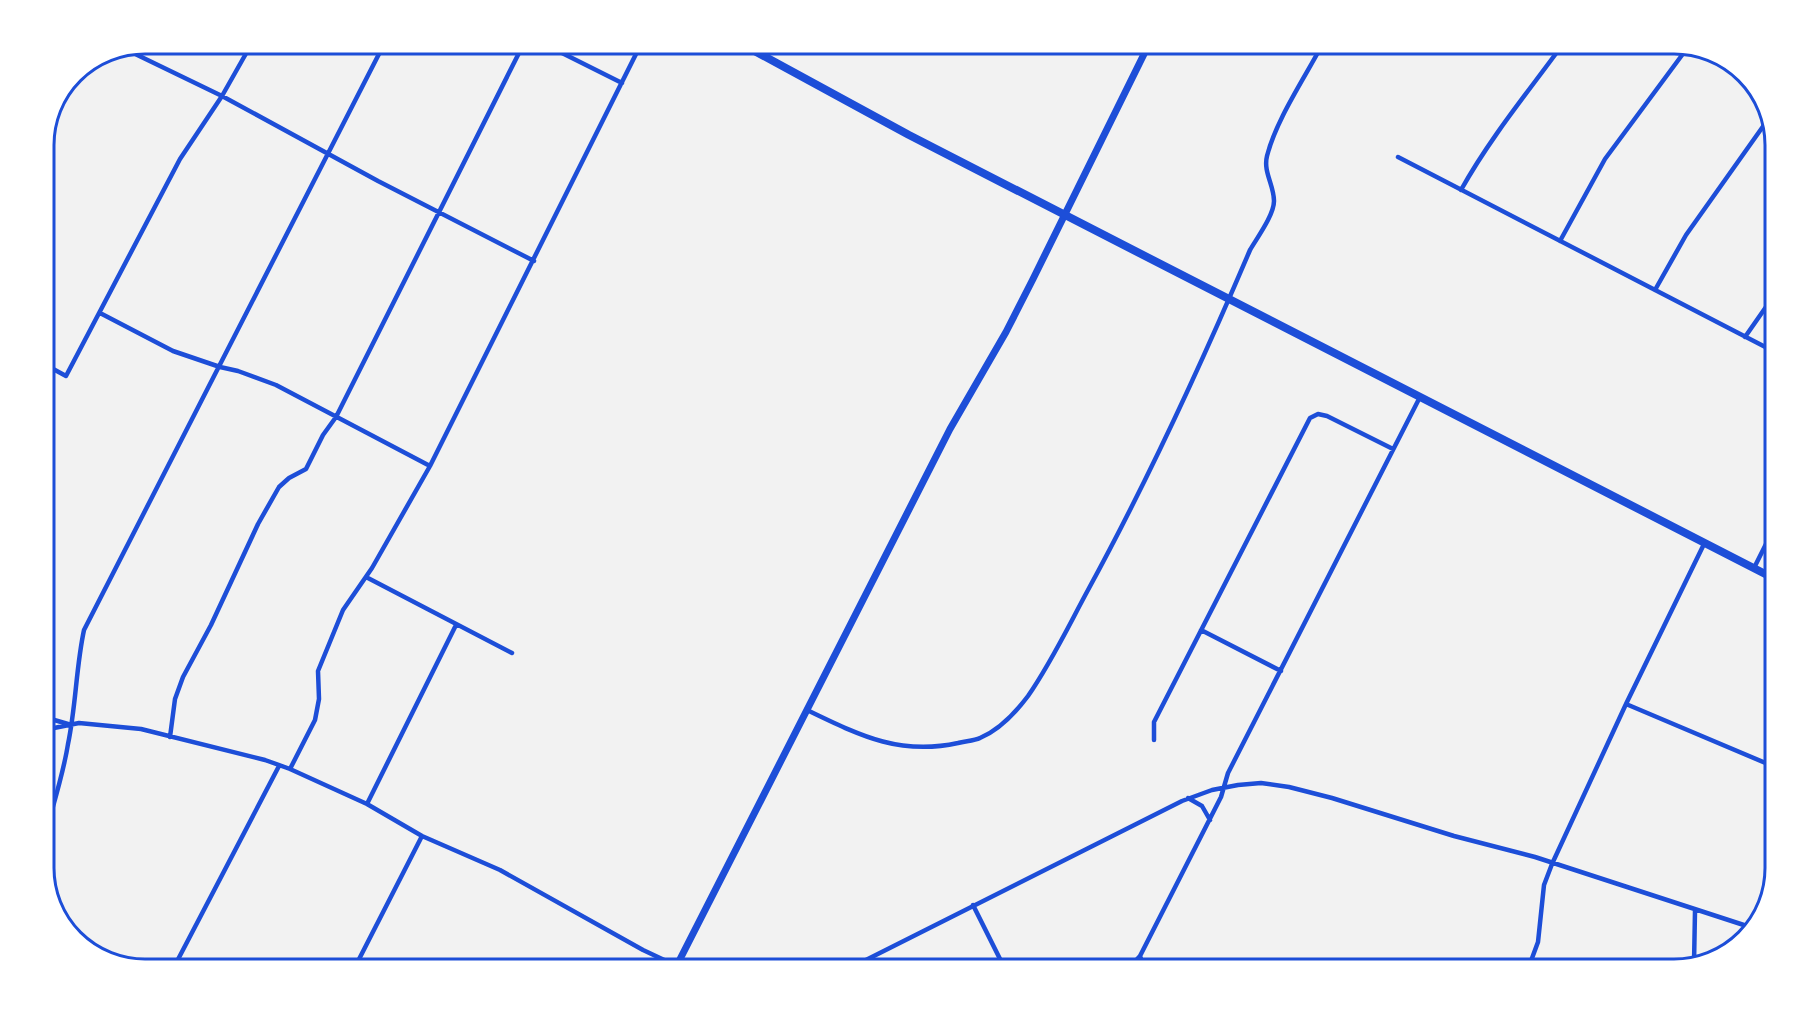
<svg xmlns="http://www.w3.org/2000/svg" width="1819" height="1013" viewBox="0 0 1819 1013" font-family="Rubik,sans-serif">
<rect width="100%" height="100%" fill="#f2f2f2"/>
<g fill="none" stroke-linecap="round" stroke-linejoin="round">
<!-- minor -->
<path stroke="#1d4ed8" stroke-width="4.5" d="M554,49L622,83
M129,51L222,96L378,181L534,261
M1398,157L1775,352
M1461,190C1490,138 1528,92 1563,44
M1560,241L1605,159L1688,47
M1655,290L1686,235L1769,118
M100,313L173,351L220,367L238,371L276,385L430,466
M1745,337L1775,294
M44,364L66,376L180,159L222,96L248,50
M1754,568L1775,526
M366,577L512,653
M1201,630L1281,671
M1626,704L1775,767
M807,710C859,735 899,756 958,743C965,741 974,741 980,738C999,730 1016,712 1028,696C1051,663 1069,625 1088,590C1148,480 1201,365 1250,250C1257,238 1274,215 1274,201C1274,185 1263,172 1267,156C1276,120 1304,79 1322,45
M44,717L68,724
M44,730L79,723L141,729L265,760L290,769L367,804L422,836L500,870L643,950L677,966L688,969
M170,737L175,699L183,677L211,625L258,524L279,487L289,478L306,469L323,435L336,417L521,49
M1154,740V722L1310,418L1318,414L1327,416L1393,449
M290,769L315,720L319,699L318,671L343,610L372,568L430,466L639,48
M1188,798L1202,806L1210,820
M367,804L456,625
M44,839C52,808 63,776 68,744C76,706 76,667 84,630L381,50
M973,905L1005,969
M1140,956L1145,969
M1694,964L1695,911
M173,969L279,766
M354,969L422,836
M848,969L1182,801L1212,790L1238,785L1261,783L1289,787L1332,798L1454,836L1535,857L1753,928
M1128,969L1140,956L1221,797L1228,773L1420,397
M1528,969L1538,942L1544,885L1552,864L1626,704L1705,542"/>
<!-- secondary -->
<path stroke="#1d4ed8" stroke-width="7" d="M675,969L950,429L1006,332L1033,279L1148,46"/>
<!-- primary -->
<path stroke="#1d4ed8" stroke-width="8" d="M749,48L909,135L1775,579"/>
</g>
<!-- crop -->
<path d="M0 0H1819V1013H0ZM145 54H1674A91 91 0 0 1 1765 145V868A91 91 0 0 1 1674 959H145A91 91 0 0 1 54 868V145A91 91 0 0 1 145 54Z" fill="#fff" fill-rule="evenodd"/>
<path fill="none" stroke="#1d4ed8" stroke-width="3" d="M145 54H1674A91 91 0 0 1 1765 145V868A91 91 0 0 1 1674 959H145A91 91 0 0 1 54 868V145A91 91 0 0 1 145 54Z"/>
</svg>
